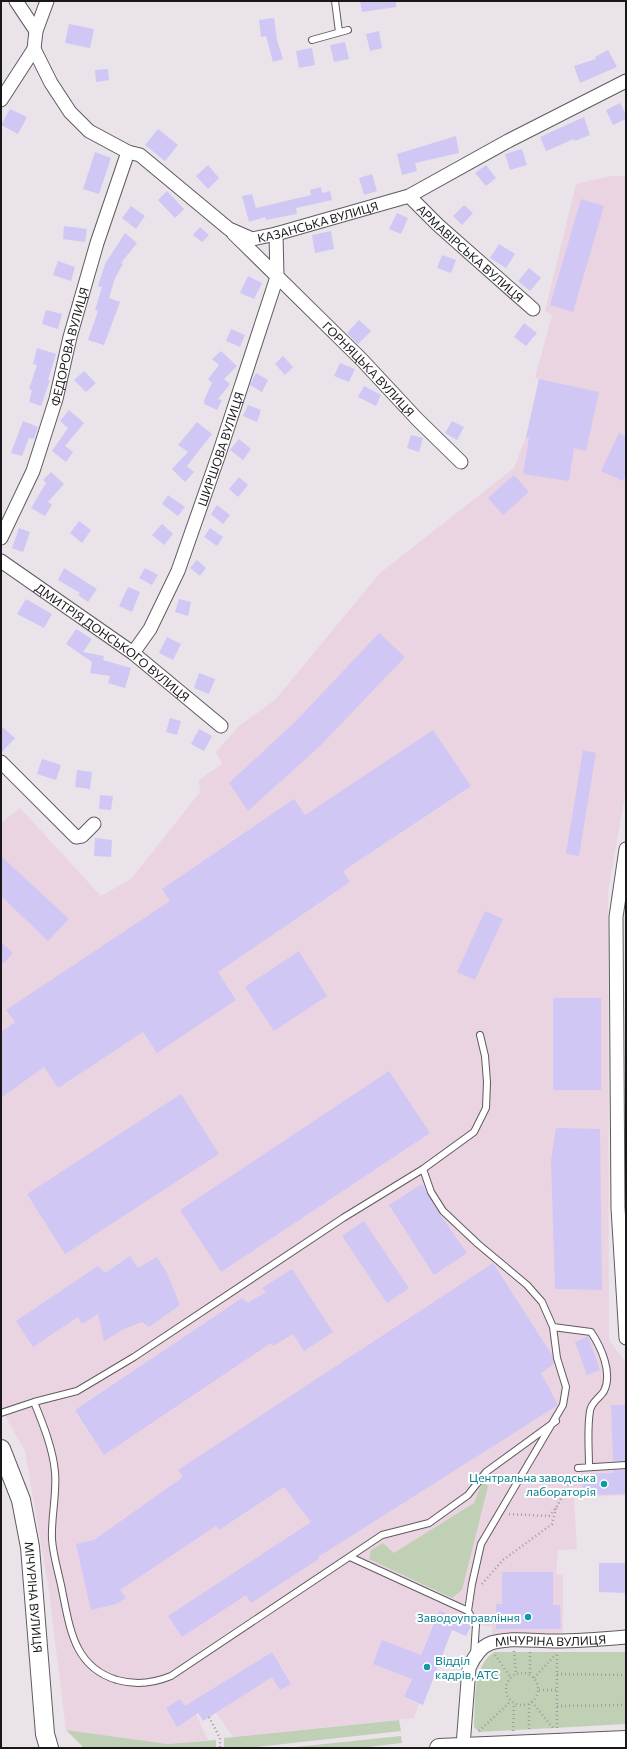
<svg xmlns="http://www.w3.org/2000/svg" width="627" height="1749" viewBox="0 0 627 1749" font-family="Commissioner,sans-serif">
<rect width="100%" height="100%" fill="#eae3ea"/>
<!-- industrial -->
<path fill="#ead4e2" d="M610,176H626V790L608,891L609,1340L626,1363V1495L574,1498L577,1549L558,1550L556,1574L563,1575V1636H492V1627L473,1624L438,1610L404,1698L419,1704L414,1718L233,1737L211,1705L196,1714L208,1740L168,1744L66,1730L48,1584L25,1451L1,1409V823L20,808L101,896L131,879L200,792L199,780L222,764L216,752L238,727L275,700L380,573L514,468L526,437L539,379L535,378L552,315L545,311L576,184Z"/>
<!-- green -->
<path fill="#bfd0b4" d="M484,1482L488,1486L462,1590L452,1598L369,1559L371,1550L383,1543L394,1553L474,1503L482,1483Z
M494,1652H626V1724L479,1732L474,1727C476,1702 471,1668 494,1652Z
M399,1720L401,1731L248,1748H224V1738Z
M66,1730L168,1744L216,1740V1748H84Z
M401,1736L402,1743L360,1748H286Z"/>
<!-- building -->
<path fill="#d0c7f4" d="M360,1H396V7L362,12Z
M274,18L277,40L283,59L273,62L266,36L261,37L259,20Z
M69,24L94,29L90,48L65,43Z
M379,31L382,48L370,51L366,34Z
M345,42L349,59L334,62L330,45Z
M312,48L315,65L299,68L296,51Z
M608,50L617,67L580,83L574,66L596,59L595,57Z
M108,69L109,80L96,82L95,70Z
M620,103L626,114V119L613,125L606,110Z
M10,109L27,117L18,134L1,125Z
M584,117L590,135L575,141L574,139L546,151L540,137Z
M158,129L178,145L165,161L145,145Z
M456,136L459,153L415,163L417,171L402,175L397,154Z
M522,149L527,165L510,170L505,154Z
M95,152L111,158L99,194L83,189Z
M208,165L219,178L208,189L196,176Z
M486,165L496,178L486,186L475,173Z
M372,174L377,191L364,195L359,178Z
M321,187L322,193L330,191L332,200L296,208L297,214L266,220L265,217L249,222L242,196L252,194L256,208L311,195L310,190Z
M167,191L184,209L175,218L158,200Z
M581,199L604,206L573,312L550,305Z
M464,205L473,213L462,225L453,216Z
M131,206L145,216L136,229L122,218Z
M397,213L408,218L401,234L389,229Z
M64,226L87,229L85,242L63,239Z
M200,227L209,235L202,242L193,235Z
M331,231L334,249L315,253L312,235Z
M125,233L137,243L121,263L123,264L115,278L109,298L120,302L104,345L88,340L98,311L95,310L102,287L98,286L105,264Z
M499,244L515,254L506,268L490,258Z
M442,255L456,260L451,273L437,268Z
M58,261L75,267L71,281L53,275Z
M529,268L541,278L530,291L518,281Z
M248,276L262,283L254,299L240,293Z
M46,310L62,314L58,329L42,324Z
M359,320L371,331L358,344L347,333Z
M524,323L537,333L526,346L514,337Z
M231,329L245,335L240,347L226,341Z
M37,348L56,354L48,380H50L41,406L29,402L32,390L29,389L37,365L33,364Z
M221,351L237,366L224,379L230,384L218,399L222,400L217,410L204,404V400L212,383L208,379L219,365L212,359Z
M283,356L293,367L285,375L275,364Z
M340,363L355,369L349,382L334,376Z
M84,371L96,383L86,392L74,380Z
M256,373L268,380L262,392L250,385Z
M539,379L599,392L586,451L574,448L569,481L523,474L529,438L526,437Z
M364,386L381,395L376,406L358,397Z
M248,405L261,410L257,422L243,416Z
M69,410L84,423L65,446L73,452L66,462L52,451L68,428L60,421Z
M23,421L38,427L34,439L29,438L22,456L11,453Z
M452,421L464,427L457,440L445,433Z
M197,422L212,434L187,466L194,472L185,482L172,469L188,452L178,445Z
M619,433L626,437V474L623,481L601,471Z
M411,435L423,438L419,452L407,448Z
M239,439L251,449L243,460L230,450Z
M51,472L64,484L48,502L52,505L45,516L31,508L46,483L43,480Z
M514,475L529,492L503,515L488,498Z
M239,477L248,485L238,497L229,489Z
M168,495L185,507L178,516L162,504Z
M217,505L230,515L223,524L211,514Z
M79,521L91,530L82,543L70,533Z
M162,524L173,534L164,545L152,535Z
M19,528L30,532L23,552L12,548Z
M210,528L223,537L217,546L204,537Z
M197,560L206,568L200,576L190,568Z
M64,568L97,589L88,602L78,595L80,593L58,580Z
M145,568L158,575L152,585L139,578Z
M128,587L140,592L132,612L119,606Z
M26,599L52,614L44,628L17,614Z
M179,599L191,602L188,616L175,612Z
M76,629L92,639L83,652L104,656L103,660L131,668L125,688L108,683L110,676L90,673L92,662L66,644Z
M379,633L405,657L320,746L248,811L229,783L295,722Z
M167,637L181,644L173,660L159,653Z
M199,673L215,679L209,694L194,688Z
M170,718L181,721L177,735L166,732Z
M1,726L15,738L1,753Z
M199,729L212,736L204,751L191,744Z
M433,730L471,786L343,871L350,882L218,972L236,1000L157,1053L143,1032L58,1088L44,1067L1,1098V1032L15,1022L6,1010L170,901L162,889L294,799L305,815Z
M583,750L596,753L579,856L566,854Z
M42,759L61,765L56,780L37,774Z
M77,770L92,772L90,789L75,787Z
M100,795L113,796L111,810L99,809Z
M95,838L112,840L111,857L94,856Z
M1,856L69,919L48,941L1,896Z
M485,911L503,919L475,980L457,972Z
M1,942L13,953L1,966Z
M299,951L327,996L274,1031L245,987Z
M553,998H601V1090H553Z
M389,1071L430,1133L221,1272L180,1210Z
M181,1094L219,1154L65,1254L27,1194Z
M556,1128L600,1129L602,1290L555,1289L551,1161Z
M422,1184L439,1213L467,1253L434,1275L389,1205Z
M364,1221L409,1288L387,1303L342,1236Z
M130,1256L138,1268L157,1257L167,1273L180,1305L149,1327L142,1322L124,1329L104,1341L98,1314L82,1324L78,1317L33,1347L16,1321L98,1266L105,1273Z
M493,1263L552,1355L554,1364L541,1373L558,1405L318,1557L319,1559L251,1603L246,1595L182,1637L168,1616L311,1522L284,1487L219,1530L216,1526L120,1590L126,1598L116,1604L91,1610L76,1544L94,1540L183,1477L178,1470Z
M292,1269L333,1332L304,1351L293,1334L273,1346L271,1343L104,1455L75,1410L242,1298L248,1303L266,1292L262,1288Z
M588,1336L600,1370L587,1375L575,1342Z
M611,1405H626V1461H613Z
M613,1470H626V1494L583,1495L582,1474L614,1473Z
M599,1563H626V1593L599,1592Z
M502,1572H553V1605H560L561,1629H496V1604H502Z
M439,1610L470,1624L471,1626L466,1636L452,1630L423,1705L404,1697L412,1679L373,1664L382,1640L421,1655Z
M272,1652L291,1684L280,1690L272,1677L203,1721L198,1713L177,1727L166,1708L180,1699L185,1706Z"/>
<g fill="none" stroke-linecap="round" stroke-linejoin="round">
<!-- lane casing -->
<g stroke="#605a60" stroke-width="8">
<path id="lane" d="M335,1L339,32
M312,40L348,30
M423,1169L431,1192L443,1211L478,1244L527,1285L542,1302L553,1327
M34,1402L77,1391L134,1357L343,1218L423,1169L474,1132L486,1108L487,1082L485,1056L480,1035
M1,1413L34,1402C43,1424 53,1449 55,1472C57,1494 51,1517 52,1539C53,1556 59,1574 62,1590C70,1629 74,1667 117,1680C135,1685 154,1683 171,1676L382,1535L429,1523L468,1495L486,1472L556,1421
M578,1468L626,1465
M350,1557L468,1611
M474,1655L476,1625L468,1611L472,1584L481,1544L563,1405L566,1387L557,1358L553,1327L591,1332C601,1347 613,1373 604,1391C600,1398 591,1402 590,1411C587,1429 589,1449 589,1467"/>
</g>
<!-- street casing -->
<g stroke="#605a60" stroke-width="15">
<g id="street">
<path d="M16,1L36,31"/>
<path id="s1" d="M34,49L51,83L70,112L89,131L128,152L140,155L229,229L252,239L276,234L409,196L508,141L626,81"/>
<path d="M1,100L34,49L36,31L47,1"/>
<path id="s2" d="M409,196L438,225L533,309"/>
<path id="s3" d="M233,233L362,360L417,419L461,462"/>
<path id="s4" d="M1,538L33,471L56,399L70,337L97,243L128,152"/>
<path id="s5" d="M1,561L133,653L221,726"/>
<path id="s6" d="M133,653L150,629L178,571L219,454L277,277L276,234"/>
<path d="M1,762L76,837L82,836L94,824"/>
<path d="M626,849L616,917L618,1208L626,1338"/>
<path id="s7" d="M463,1746L469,1668C474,1657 480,1647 491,1643C510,1637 535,1641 555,1641C579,1641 603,1639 626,1637"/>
</g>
</g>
<!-- secondary casing -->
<g stroke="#605a60" stroke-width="20">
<g id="secondary">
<path id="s8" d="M1,1449L21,1500L30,1547L45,1734L49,1748"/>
<path d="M439,1748L626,1740"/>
</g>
</g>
<!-- path -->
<path stroke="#a19ca1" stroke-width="2.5" stroke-dasharray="1 3" stroke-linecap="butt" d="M509,1514L549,1516L556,1508L574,1475
M482,1584L503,1560L552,1524L556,1508
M514,1651L516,1675
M530,1652V1675
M495,1655L511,1678
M506 1689a16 16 0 1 1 32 0a16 16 0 1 1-32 0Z
M557,1674L626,1675
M534,1678L556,1654
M539,1690H557
M532,1702L553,1728
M529,1704V1730
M557,1706L626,1705
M209,1717L220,1738V1748
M557,1728V1653
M479,1731L511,1701
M513,1731L514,1704"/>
<!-- lane -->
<use href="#lane" stroke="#fff" stroke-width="6"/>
<!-- street -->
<use href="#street" stroke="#fff" stroke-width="13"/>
<!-- secondary -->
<use href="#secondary" stroke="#fff" stroke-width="18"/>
</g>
<!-- markers -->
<g fill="#0f9aa8" stroke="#fff" stroke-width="1.5">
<circle cx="604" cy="1484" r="4"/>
<circle cx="528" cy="1617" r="4"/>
<circle cx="427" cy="1667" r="4"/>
</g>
<g text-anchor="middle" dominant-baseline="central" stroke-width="4" stroke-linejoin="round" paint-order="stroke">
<!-- street labels -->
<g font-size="12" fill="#1a171a" stroke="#fff">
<text stroke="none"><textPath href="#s1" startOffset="365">КАЗАНСЬКА ВУЛИЦЯ</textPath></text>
<text stroke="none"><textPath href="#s2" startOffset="84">АРМАВІРСЬКА ВУЛИЦЯ</textPath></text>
<text stroke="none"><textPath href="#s4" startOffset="204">ФЕДОРОВА ВУЛИЦЯ</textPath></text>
<text stroke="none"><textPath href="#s3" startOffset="192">ГОРНЯЦЬКА ВУЛИЦЯ</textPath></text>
<text stroke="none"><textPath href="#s6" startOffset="223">ШИРШОВА ВУЛИЦЯ</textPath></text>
<text stroke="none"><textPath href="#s5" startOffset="138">ДМИТРІЯ ДОНСЬКОГО ВУЛИЦЯ</textPath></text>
<text stroke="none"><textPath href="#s8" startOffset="153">МІЧУРІНА ВУЛИЦЯ</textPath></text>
<text stroke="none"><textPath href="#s7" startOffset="172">МІЧУРІНА ВУЛИЦЯ</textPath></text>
</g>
<!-- culture labels -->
<g font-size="12" fill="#0d838f" stroke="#fff" text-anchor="end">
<text x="596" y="1477">Центральна заводська<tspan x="596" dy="14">лабораторія</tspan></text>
<text x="520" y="1617">Заводоуправління</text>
<text x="435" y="1660" text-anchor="start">Відділ<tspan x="435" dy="14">кадрів, АТС</tspan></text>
</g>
</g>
<!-- border -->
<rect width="627" height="1749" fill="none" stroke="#1a171a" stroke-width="4"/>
</svg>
